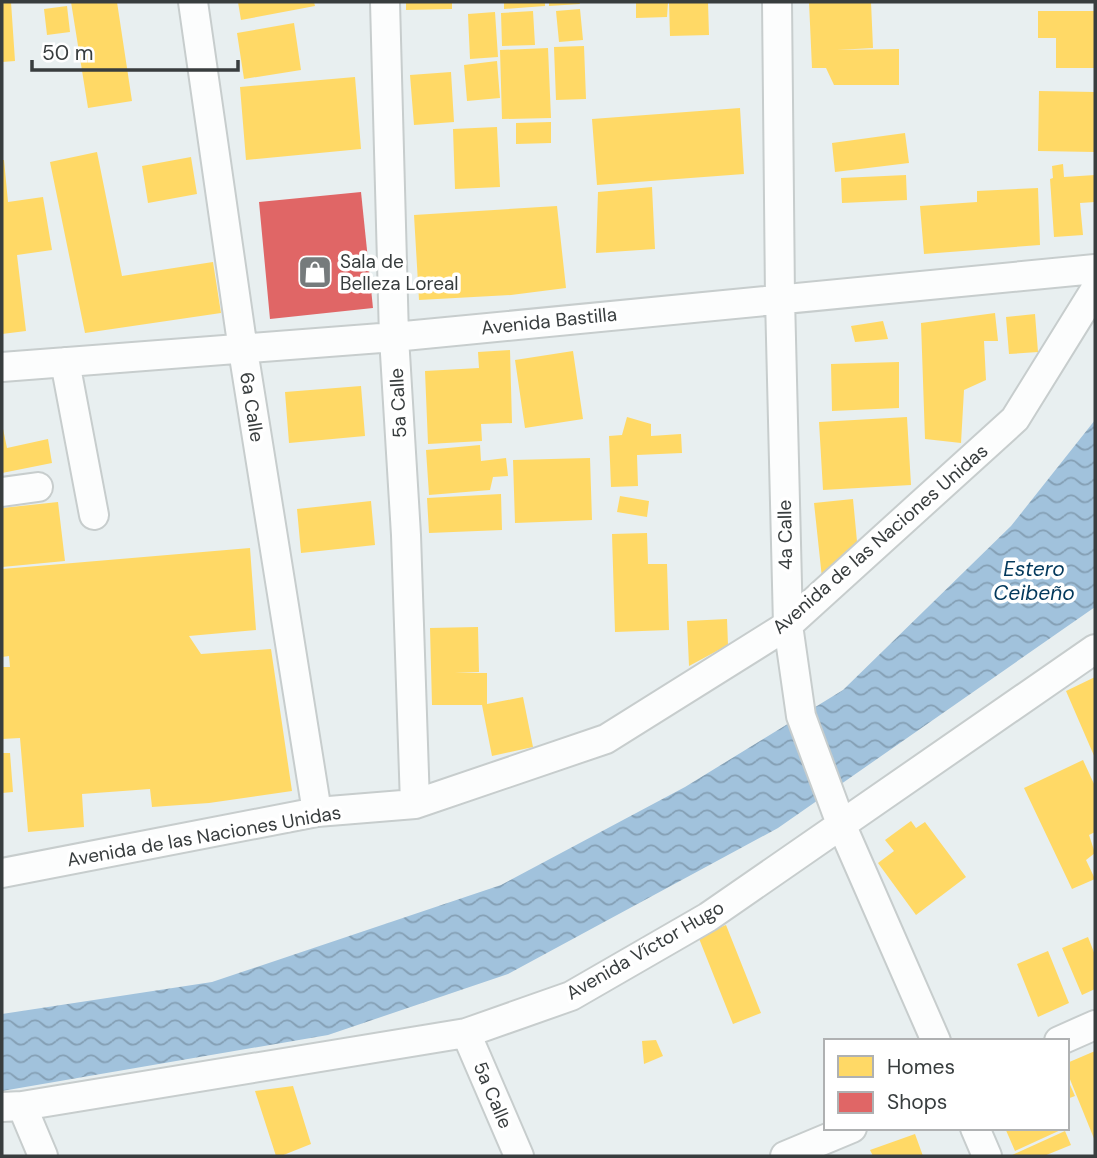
<svg xmlns="http://www.w3.org/2000/svg" width="1097" height="1158" viewBox="0 0 1097 1158" font-family="'DM Sans',sans-serif">
<defs>
<pattern id="water-waves" width="16" height="10" patternUnits="userSpaceOnUse" patternTransform="scale(1.75)"><rect width="16" height="10" fill="#a1c2dc"/><path d="M0 5q4-4 8 0t8 0" fill="none" stroke="#849fb4"/></pattern>
</defs>
<rect width="100%" height="100%" fill="#e8eff0"/>
<!-- water -->
<path fill="url(#water-waves)" d="M1095,420V607L778,828L508,974L328,1035L2,1091V1014L212,982L501,885L685,787L843,690L1011,526Z"/>
<!-- homes -->
<path fill="#ffd966" d="M2,2H11L15,61L2,62Z
M71,2H117L132,101L88,108Z
M238,2H314L315,6L241,20Z
M406,2H452V9L406,10Z
M504,2H545V6L504,9Z
M549,2H579L580,4L549,6Z
M636,2H668L667,17L636,18Z
M669,2H708L709,35L670,36Z
M809,2H871L873,48L837,50L899,49V85H834L826,68H812Z
M67,6L70,32L47,35L44,9Z
M580,9L583,40L559,42L556,11Z
M533,11L535,45L502,46L501,13Z
M1038,11H1095V68H1056V38H1038Z
M495,12L498,57L470,59L468,14Z
M294,23L301,70L244,79L237,33Z
M584,46L586,99L556,100L554,47Z
M548,48L551,118L502,119L500,50Z
M497,61L500,98L467,101L464,65Z
M451,72L454,122L414,125L410,75Z
M355,77L361,149L246,160L240,87Z
M1039,91L1095,92V152L1038,151Z
M740,108L744,174L597,185L592,119Z
M551,122V143L516,144V123Z
M497,127L500,187L455,189L453,129Z
M905,133L909,163L835,172L832,143Z
M97,152L122,276L213,262L221,313L85,333L50,162Z
M191,157L197,194L148,203L142,166Z
M2,160H4L8,202L43,197L52,250L17,255L26,331L2,334Z
M1063,164L1064,177L1095,175V202L1080,203L1083,235L1054,237L1050,179L1053,178L1052,166Z
M906,175L907,200L842,203L841,178Z
M652,187L655,249L596,253L598,192Z
M1038,188L1040,245L924,254L920,206L977,202V191Z
M557,206L566,288L511,295L419,300L414,215Z
M995,313L998,341H984L986,380L964,390L961,443L925,439L921,323Z
M1035,314L1038,352L1009,354L1006,317Z
M883,321L888,339L855,342L851,326Z
M510,350L512,423L481,424L482,441L428,444L425,371L479,368L478,352Z
M573,351L583,419L525,428L515,360Z
M899,362V408L832,411L831,364Z
M361,386L365,436L289,443L285,392Z
M627,417L651,424V436L681,434L682,453L637,455L638,486L611,487L609,436L622,435Z
M907,417L911,485L823,490L819,422Z
M2,424L7,448L48,439L52,463L2,473Z
M480,445L481,461L506,458L508,476L493,477L490,490L429,495L426,450Z
M590,458L592,520L515,523L513,460Z
M501,494L502,530L429,533L427,498Z
M620,496L649,501L647,517L617,512Z
M853,499L858,552L822,578L814,503Z
M371,501L375,545L301,553L297,509Z
M58,502L65,561L2,567V508Z
M647,533L648,564H667L669,630L615,632L612,534Z
M250,548L256,630L189,636L201,654L271,649L292,791L209,803L152,807L150,789L82,794L84,827L28,832L20,738L2,739V667H10L9,656L2,657V569Z
M727,619L728,645L689,666L687,621Z
M478,627L479,672L455,673H487V704L523,697L533,747L492,756L482,705H432L430,628Z
M1095,677V758L1066,691Z
M2,753H10L13,792L2,793Z
M1083,760L1095,786V832L1089,835L1095,853L1086,860L1095,879L1072,889L1024,788Z
M911,821L916,828L925,822L966,877L916,915L878,863L894,851L885,840Z
M726,925L761,1013L733,1024L698,936Z
M1088,937L1095,955V989L1082,995L1062,948Z
M1048,951L1069,1003L1038,1017L1017,964Z
M656,1040L663,1056L644,1064L642,1041Z
M1095,1051V1141L1067,1072V1063Z
M1067,1078L1075,1096L1067,1099Z
M293,1086L311,1144L281,1156H276L255,1091Z
M1005,1128H1065L1015,1151Z
M1065,1131L1071,1145L1044,1156H1010Z
M915,1134L923,1156H873L870,1150Z"/>
<!-- shops -->
<path fill="#e06666" d="M361,192L373,308L270,319L259,202Z"/>
<g fill="none" stroke-linecap="round" stroke-linejoin="round">
<!-- minor casing -->
<g stroke="#c7cdcd" stroke-width="32">
<path id="minor" d="M193,2L243,350L317,812
M385,2L394,337L406,535L415,804
M777,2L780,298L788,625L801,716L841,824L936,1041
M65,362L94,515
M2,367L394,337L1095,269
M2,492L38,487
M2,873L317,812L415,804L606,739L788,625L1015,419L1095,290
M466,1033L519,1156
M1059,1041L1095,1025
M22,1106L43,1156
M2,1107L22,1106L466,1033L571,996L708,917L1095,649
M975,1128L987,1156
M785,1156L852,1128"/>
</g>
<!-- minor -->
<use href="#minor" stroke="#fcfdfd" stroke-width="28"/>
</g>
<!-- icons -->
<defs>
<g id="shop-square" transform="scale(1.75)"><rect x="-9" y="-9" width="18" height="18" rx="4" fill="#767b7c" stroke="#fff"/><path d="M-5-2.5h2.3a2.7 3.5 0 0 1 5.4 0H5L5.5 6h-11ZM-1.5-2.5h3a1.5 2.3 0 0 0-3 0Z" fill="#fff"/></g>
</defs>
<g fill-rule="evenodd">
<use href="#shop-square" x="315" y="272"/>
</g>
<g text-anchor="middle" dominant-baseline="central" stroke-width="7" stroke-linejoin="round" paint-order="stroke">
<!-- poi labels -->
<g font-size="19" fill="#383d3e" stroke="#fff" text-anchor="start">
<text x="340" y="261">Sala de<tspan x="340" dy="22">Belleza Loreal</tspan></text>
</g>
<!-- street labels -->
<g font-size="19" fill="#383d3e" stroke="#fff">
<text transform="translate(549 321) rotate(-6)">Avenida Bastilla</text>
<text transform="translate(398 403) rotate(-93)">5a Calle</text>
<text transform="translate(252 407) rotate(81)">6a Calle</text>
<text transform="translate(785 535) rotate(-91)">4a Calle</text>
<text transform="translate(880 539) rotate(-41)">Avenida de las Naciones Unidas</text>
<text transform="translate(204 836) rotate(-10)">Avenida de las Naciones Unidas</text>
<text transform="translate(645 950) rotate(-30)">Avenida Víctor Hugo</text>
<text transform="translate(493 1095) rotate(67)">5a Calle</text>
</g>
<!-- water labels -->
<g font-size="21" font-style="italic" fill="#03395c" stroke="#fff">
<text x="1034" y="569">Estero<tspan x="1034" dy="24">Ceibeño</tspan></text>
</g>
</g>
<!-- border -->
<rect width="1097" height="1158" fill="none" stroke="#383d3e" stroke-width="7"/>
<!-- legend -->
<rect x="824" y="1039" width="245" height="91" fill="#ffffff" stroke="#afb1b2" stroke-width="2"/>
<rect x="838" y="1056" width="35" height="21" fill="#ffd966" stroke="#afb1b2" stroke-width="2"/>
<text x="887" y="1074" font-size="21" fill="#383d3e">Homes</text>
<rect x="838" y="1092" width="35" height="21" fill="#e06666" stroke="#afb1b2" stroke-width="2"/>
<text x="887" y="1109" font-size="21" fill="#383d3e">Shops</text>
<!-- scale -->
<path d="M32 60v10h206v-10" fill="none" stroke="#383d3e" stroke-width="3.5"/>
<text x="42" y="60" font-size="21" fill="#383d3e" stroke="#ffffff" stroke-width="5" paint-order="stroke">50 m</text>
</svg>
